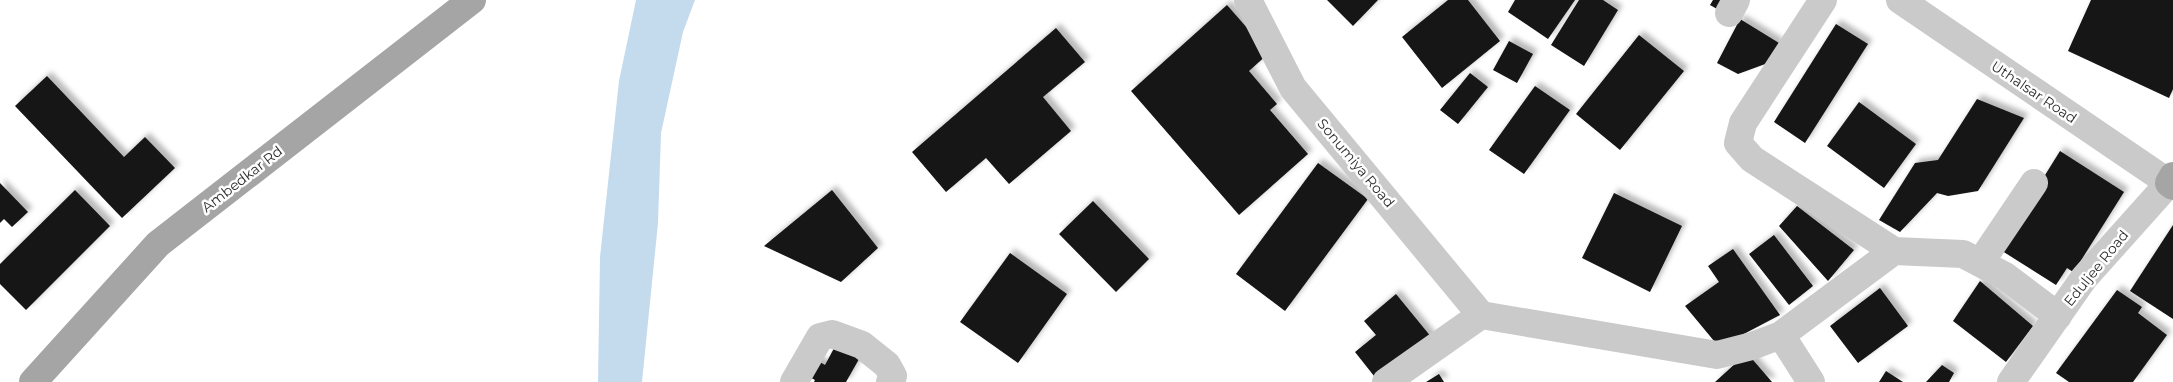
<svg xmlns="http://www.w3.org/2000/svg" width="2173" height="382" viewBox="0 0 2173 382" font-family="Montserrat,sans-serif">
<defs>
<filter id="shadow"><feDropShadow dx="4.5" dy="-4.5" stdDeviation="2.5" flood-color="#0004"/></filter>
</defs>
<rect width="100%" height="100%" fill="#fff"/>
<!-- water -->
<path fill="#c4dbee" d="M636,0H695L683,32L661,133L658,223L642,382H598L600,257L619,81Z"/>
<!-- building -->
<path fill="#141414" filter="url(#shadow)" d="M1327,0H1378L1353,26Z
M1448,0H1468L1500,41L1442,88L1402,37Z
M1515,0H1575L1548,39L1508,12Z
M1579,0H1603L1618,10L1584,66L1551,45Z
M1713,0H1731L1724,13L1710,5Z
M2091,0H2173V89L2169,98L2068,51Z
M1227,5L1269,53L1249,71L1277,104L1270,110L1308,154L1239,215L1131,91Z
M1740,19L1779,43L1768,63L1738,74L1717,63Z
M1836,24L1868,44L1805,143L1774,122Z
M1056,28L1085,62L1043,97L1071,131L1009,184L986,158L946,192L912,152Z
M1639,35L1684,71L1620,150L1576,114Z
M1509,41L1533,54L1517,83L1493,70Z
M1470,73L1488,87L1458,124L1440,110Z
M47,76L124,157L145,137L175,168L122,218L15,106Z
M1535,86L1570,110L1524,174L1489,150Z
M1977,99L2024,118L1978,191L1948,196L1937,193L1900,232L1879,220L1915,163L1938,160Z
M1859,102L1916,144L1884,188L1827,146Z
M2060,151L2124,192L2080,262L2073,272L2067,268L2056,285L1999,249Z
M1318,163L1368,199L1285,311L1236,274Z
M0,183L28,212L12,227L4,219L0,223Z
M75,190L110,226L26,310L0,284V264Z
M832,190L878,248L841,282L764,246Z
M1614,193L1682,226L1650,292L1582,258Z
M1093,201L1149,259L1116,292L1059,234Z
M1797,206L1854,250L1828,281L1779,226Z
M2173,225V319L2130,291Z
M1774,235L1813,286L1789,305L1749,254Z
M1733,249L1780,315L1719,347L1685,306L1719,282L1708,266Z
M1010,253L1067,294L1018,363L960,322Z
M1980,281L2033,326L2006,362L1953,321Z
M1880,288L1908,326L1858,363L1830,326Z
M2117,290L2142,307L2138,313L2167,335L2133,382H2069L2056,373Z
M1396,294L1432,338L1378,381L1355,352L1376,335L1364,321Z
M839,339L863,352L846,382H814L815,380L804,374L813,358L825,365Z
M1747,353L1772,382H1715Z
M1942,365L1954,373L1949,382H1926Z
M1886,371L1903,382H1879Z
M1439,374L1444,382H1426Z"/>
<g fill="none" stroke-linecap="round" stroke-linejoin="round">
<!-- minor -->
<path stroke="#cacaca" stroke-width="28" d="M1248,0L1293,88L1481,315
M1823,0L1743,123L1738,143L1752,159L1894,251L1963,254L2005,276L2058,316
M1900,0L2169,183L2084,278L2011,382
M1729,13L1736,0
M1980,263L2034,183
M1481,315L1717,355L1752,346L1781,335L1894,251
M1781,335L1811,382
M794,382L820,337L832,334L862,345L887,365L893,376L890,382
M1386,382L1481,315"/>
<!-- major -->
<path stroke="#a5a5a5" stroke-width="28" d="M2173,176L2169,183L2173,186
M33,382L158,244L472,0"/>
</g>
<g text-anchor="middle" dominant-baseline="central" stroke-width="5" stroke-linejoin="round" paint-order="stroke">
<!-- street labels -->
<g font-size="14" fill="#2d2d2d" stroke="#fff">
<text transform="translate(2034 92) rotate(34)">Uthalsar Road</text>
<text transform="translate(1356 163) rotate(50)">Sonumiya Road</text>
<text transform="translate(242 179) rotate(-38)">Ambedkar Rd</text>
<text transform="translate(2096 268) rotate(-51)">Eduljee Road</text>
</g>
</g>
</svg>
